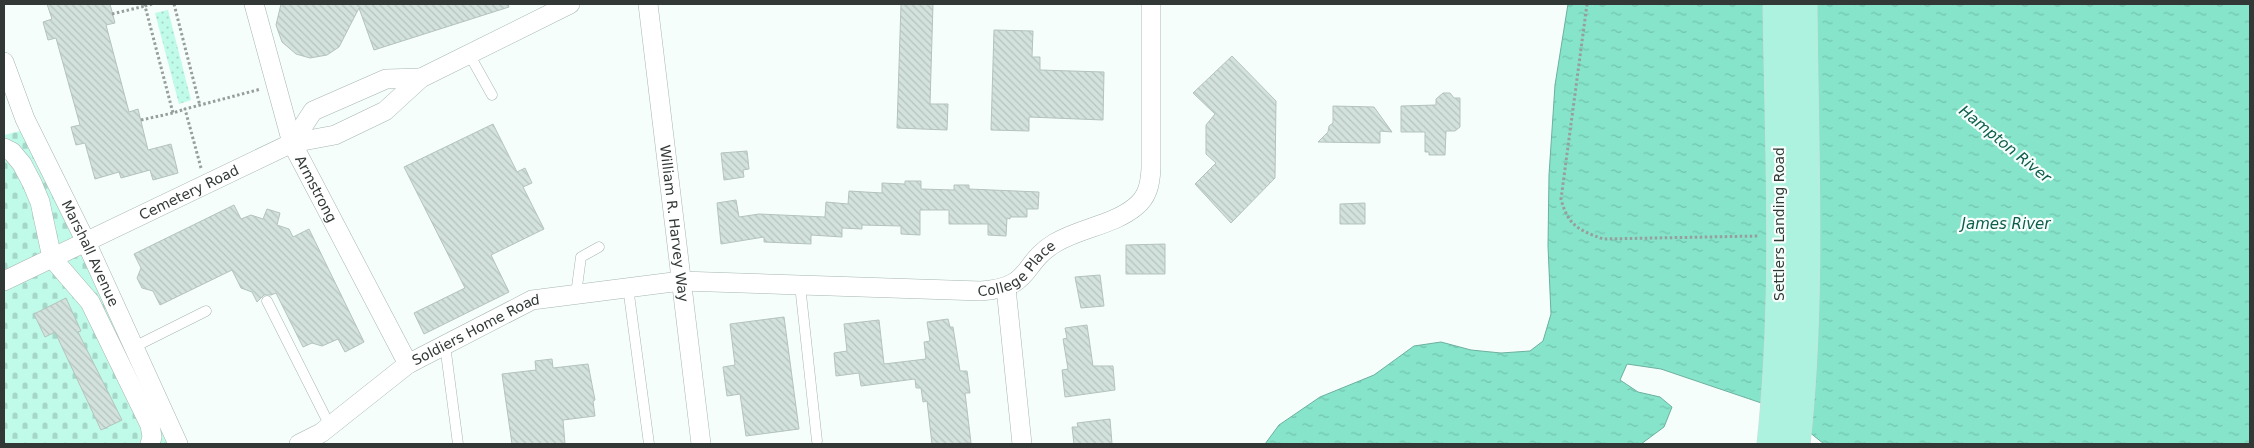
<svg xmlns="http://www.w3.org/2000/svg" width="2254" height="448" viewBox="0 0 2254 448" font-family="'DejaVu Sans',sans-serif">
<defs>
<pattern id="grass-dots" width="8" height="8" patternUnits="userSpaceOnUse" patternTransform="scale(1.25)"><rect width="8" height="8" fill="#c0fae9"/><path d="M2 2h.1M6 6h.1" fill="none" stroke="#a5d7c8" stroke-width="1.8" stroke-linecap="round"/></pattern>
<pattern id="cemetery-stones" width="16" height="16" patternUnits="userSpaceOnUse" patternTransform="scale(1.25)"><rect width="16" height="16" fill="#c0fae9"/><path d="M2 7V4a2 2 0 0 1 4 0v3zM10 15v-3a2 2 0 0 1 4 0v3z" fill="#a5d7c8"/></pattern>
<pattern id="water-ripples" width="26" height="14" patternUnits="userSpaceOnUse" patternTransform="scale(1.25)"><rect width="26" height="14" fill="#85e4ca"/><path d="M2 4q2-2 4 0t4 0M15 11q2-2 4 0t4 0" fill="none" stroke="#73c4ae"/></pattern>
<pattern id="building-back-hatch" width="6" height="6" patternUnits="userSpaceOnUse" patternTransform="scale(1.25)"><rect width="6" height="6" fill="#d3e2dd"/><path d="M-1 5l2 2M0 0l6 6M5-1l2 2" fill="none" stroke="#b6c3be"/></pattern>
</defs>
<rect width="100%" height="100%" fill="#f5fefb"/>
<!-- grass -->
<path fill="url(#grass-dots)" d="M168,10L191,100L179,104L155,13Z"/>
<!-- cemetery -->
<path fill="url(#cemetery-stones)" d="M24,130L134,361L168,444H4V135Z"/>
<!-- water -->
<path fill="url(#water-ripples)" stroke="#6cb09e" d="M1568,4H2250V444H1824L1782,410L1661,369L1627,364L1620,380L1638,392L1660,397L1672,407L1664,427L1641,444H1265L1279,425L1320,397L1374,375L1414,346L1441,342L1471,350L1501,353L1530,351L1543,341L1551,314L1548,246L1549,175L1555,85Z"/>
<!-- building -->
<path fill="url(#building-back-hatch)" stroke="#b4c3be" d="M47,4H110L115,23L106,25L129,112L138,109L148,150L171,144L178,173L153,180L150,170L121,178L119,172L95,179L85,143L76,145L71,127L80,125L56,38L48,40L43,22L52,19Z
M281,4H508L509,7L374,50L359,8L339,47L327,55L310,58L296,54L282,42L276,25Z
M901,4H933L930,104H948L947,130L897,128Z
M994,30L1033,31L1032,57H1040V70L1104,72L1103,120L1029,117V131L991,130Z
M1232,56L1276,101L1275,178L1231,223L1195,184L1216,163L1206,154V125L1215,114L1193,93Z
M1443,93H1450L1454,98H1460V127L1455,131H1446L1445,155H1429V152H1425V132H1401V106L1436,105V99Z
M1333,106L1374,107L1392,132L1380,131V143L1318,142L1328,132L1329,126L1333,123Z
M493,124L517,172L525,168L532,183L523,187L544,229L491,255L509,292L424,334L414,313L465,288L404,167Z
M747,151L749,169L743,170L744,177L724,180L721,153Z
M905,181H921V189L954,190V185H969V189L1039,192L1038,209H1027V217H1010V219L1007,218L1006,236L988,235V224H949V210H920V235L901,234V226L862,225V229L842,228V237L811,235V244L764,242V237L721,244L717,203L736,200L739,217L759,214L825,217L826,202L848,204L849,191L882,193V183L905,184Z
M1365,203V224H1340V204Z
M234,205L241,219L251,215L263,219L267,209L280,213L277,225L289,229L293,237L309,229L364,342L345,352L338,339L322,346L312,343L303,347L276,293L271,295H264L257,302L252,292L241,288L232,270L160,305L153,291L142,288L137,278L141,268L134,254Z
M1165,244V274H1126V245Z
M1100,275L1104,306L1081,308L1075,277Z
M66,298L81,331L78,332L122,420L101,430L55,332L45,337L34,314Z
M784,317L799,429L746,436L740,394L727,396L723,367L735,365L730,324Z
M948,319L950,327H953L960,371H967L970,393H965L971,443L932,444L927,401L923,402L921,388H916L915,379L861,386L859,373L836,376L834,353L847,351L844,324L879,320L884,364L926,359L924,342L930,341L927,322Z
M1087,325L1093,366H1113L1115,390L1065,397L1062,370L1068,369L1063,339L1067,338L1065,328Z
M552,359L553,368L588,364L595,400L593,401L595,416L563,420L565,444H512L502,374L536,370L535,361Z
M1110,419L1112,444H1074L1072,427H1078L1077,423Z"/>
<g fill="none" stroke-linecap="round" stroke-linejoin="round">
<!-- service casing -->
<g stroke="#a7b6b1" stroke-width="11">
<path id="service" d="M469,54L492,95
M800,285L817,441
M628,287L649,444
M576,294L581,257L599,247
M267,301L330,426
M445,345L458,444
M134,347L206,311"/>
</g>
<!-- minor casing -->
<g stroke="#a7b6b1" stroke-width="20">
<g id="minor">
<path id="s1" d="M254,4L292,143L408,364"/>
<path id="s2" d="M648,4L701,444"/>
<path id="s3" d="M4,62L25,119L86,242L178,444"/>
<path d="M292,143L313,111L386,79L421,78"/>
<path d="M4,148L12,152L22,164L32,183L40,202L52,258L90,302L150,425L152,437L150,444"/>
<path id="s4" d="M4,281L292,143L335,135L385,111L421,78L570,4"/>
<path d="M1006,288L1022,444"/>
<path id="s5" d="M299,444L321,433L408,364L532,300L681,281L981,291C1034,287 1020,264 1055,243C1080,228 1113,225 1135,207C1148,197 1150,184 1151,169V4"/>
</g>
</g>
<!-- primary casing -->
<g stroke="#dadbdb" stroke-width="29">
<path id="primary" d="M1771,444C1787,298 1779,150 1777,4
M1796,444C1812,298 1804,150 1803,4"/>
</g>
<!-- path -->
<path stroke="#979e9c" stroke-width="3" stroke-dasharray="2.5 2.5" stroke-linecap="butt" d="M152,4L145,6L173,113L185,109
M174,4L200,106
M1587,4L1561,199C1568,226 1579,230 1603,239L1759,236
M112,14L145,6
M141,120L173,113
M201,168L185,109L261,89"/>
<!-- service -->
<use href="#service" stroke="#fff" stroke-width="10"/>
<!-- minor -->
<use href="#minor" stroke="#fff" stroke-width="19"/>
<!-- primary -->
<use href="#primary" stroke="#adf1df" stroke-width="28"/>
</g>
<g text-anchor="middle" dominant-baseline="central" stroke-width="4.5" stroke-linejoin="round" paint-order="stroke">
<!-- street labels -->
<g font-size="14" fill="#323836" stroke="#f5fefb">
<text stroke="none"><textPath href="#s1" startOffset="196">Armstrong</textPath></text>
<text stroke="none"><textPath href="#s4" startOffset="205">Cemetery Road</textPath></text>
<text stroke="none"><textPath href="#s2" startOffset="221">William R. Harvey Way</textPath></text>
<text transform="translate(1779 224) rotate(-90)">Settlers Landing Road</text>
<text stroke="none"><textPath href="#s3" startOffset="210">Marshall Avenue</textPath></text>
<text stroke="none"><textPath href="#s5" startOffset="769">College Place</textPath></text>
<text stroke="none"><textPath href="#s5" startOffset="212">Soldiers Home Road</textPath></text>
</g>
<!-- water labels -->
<g font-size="15" font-style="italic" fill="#0e5d4c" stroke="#f5fefb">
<text transform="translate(2005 144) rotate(39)">Hampton River</text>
<text x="2006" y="224">James River</text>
</g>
</g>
<!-- border -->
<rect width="2254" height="448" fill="none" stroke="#323836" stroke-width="10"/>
</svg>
